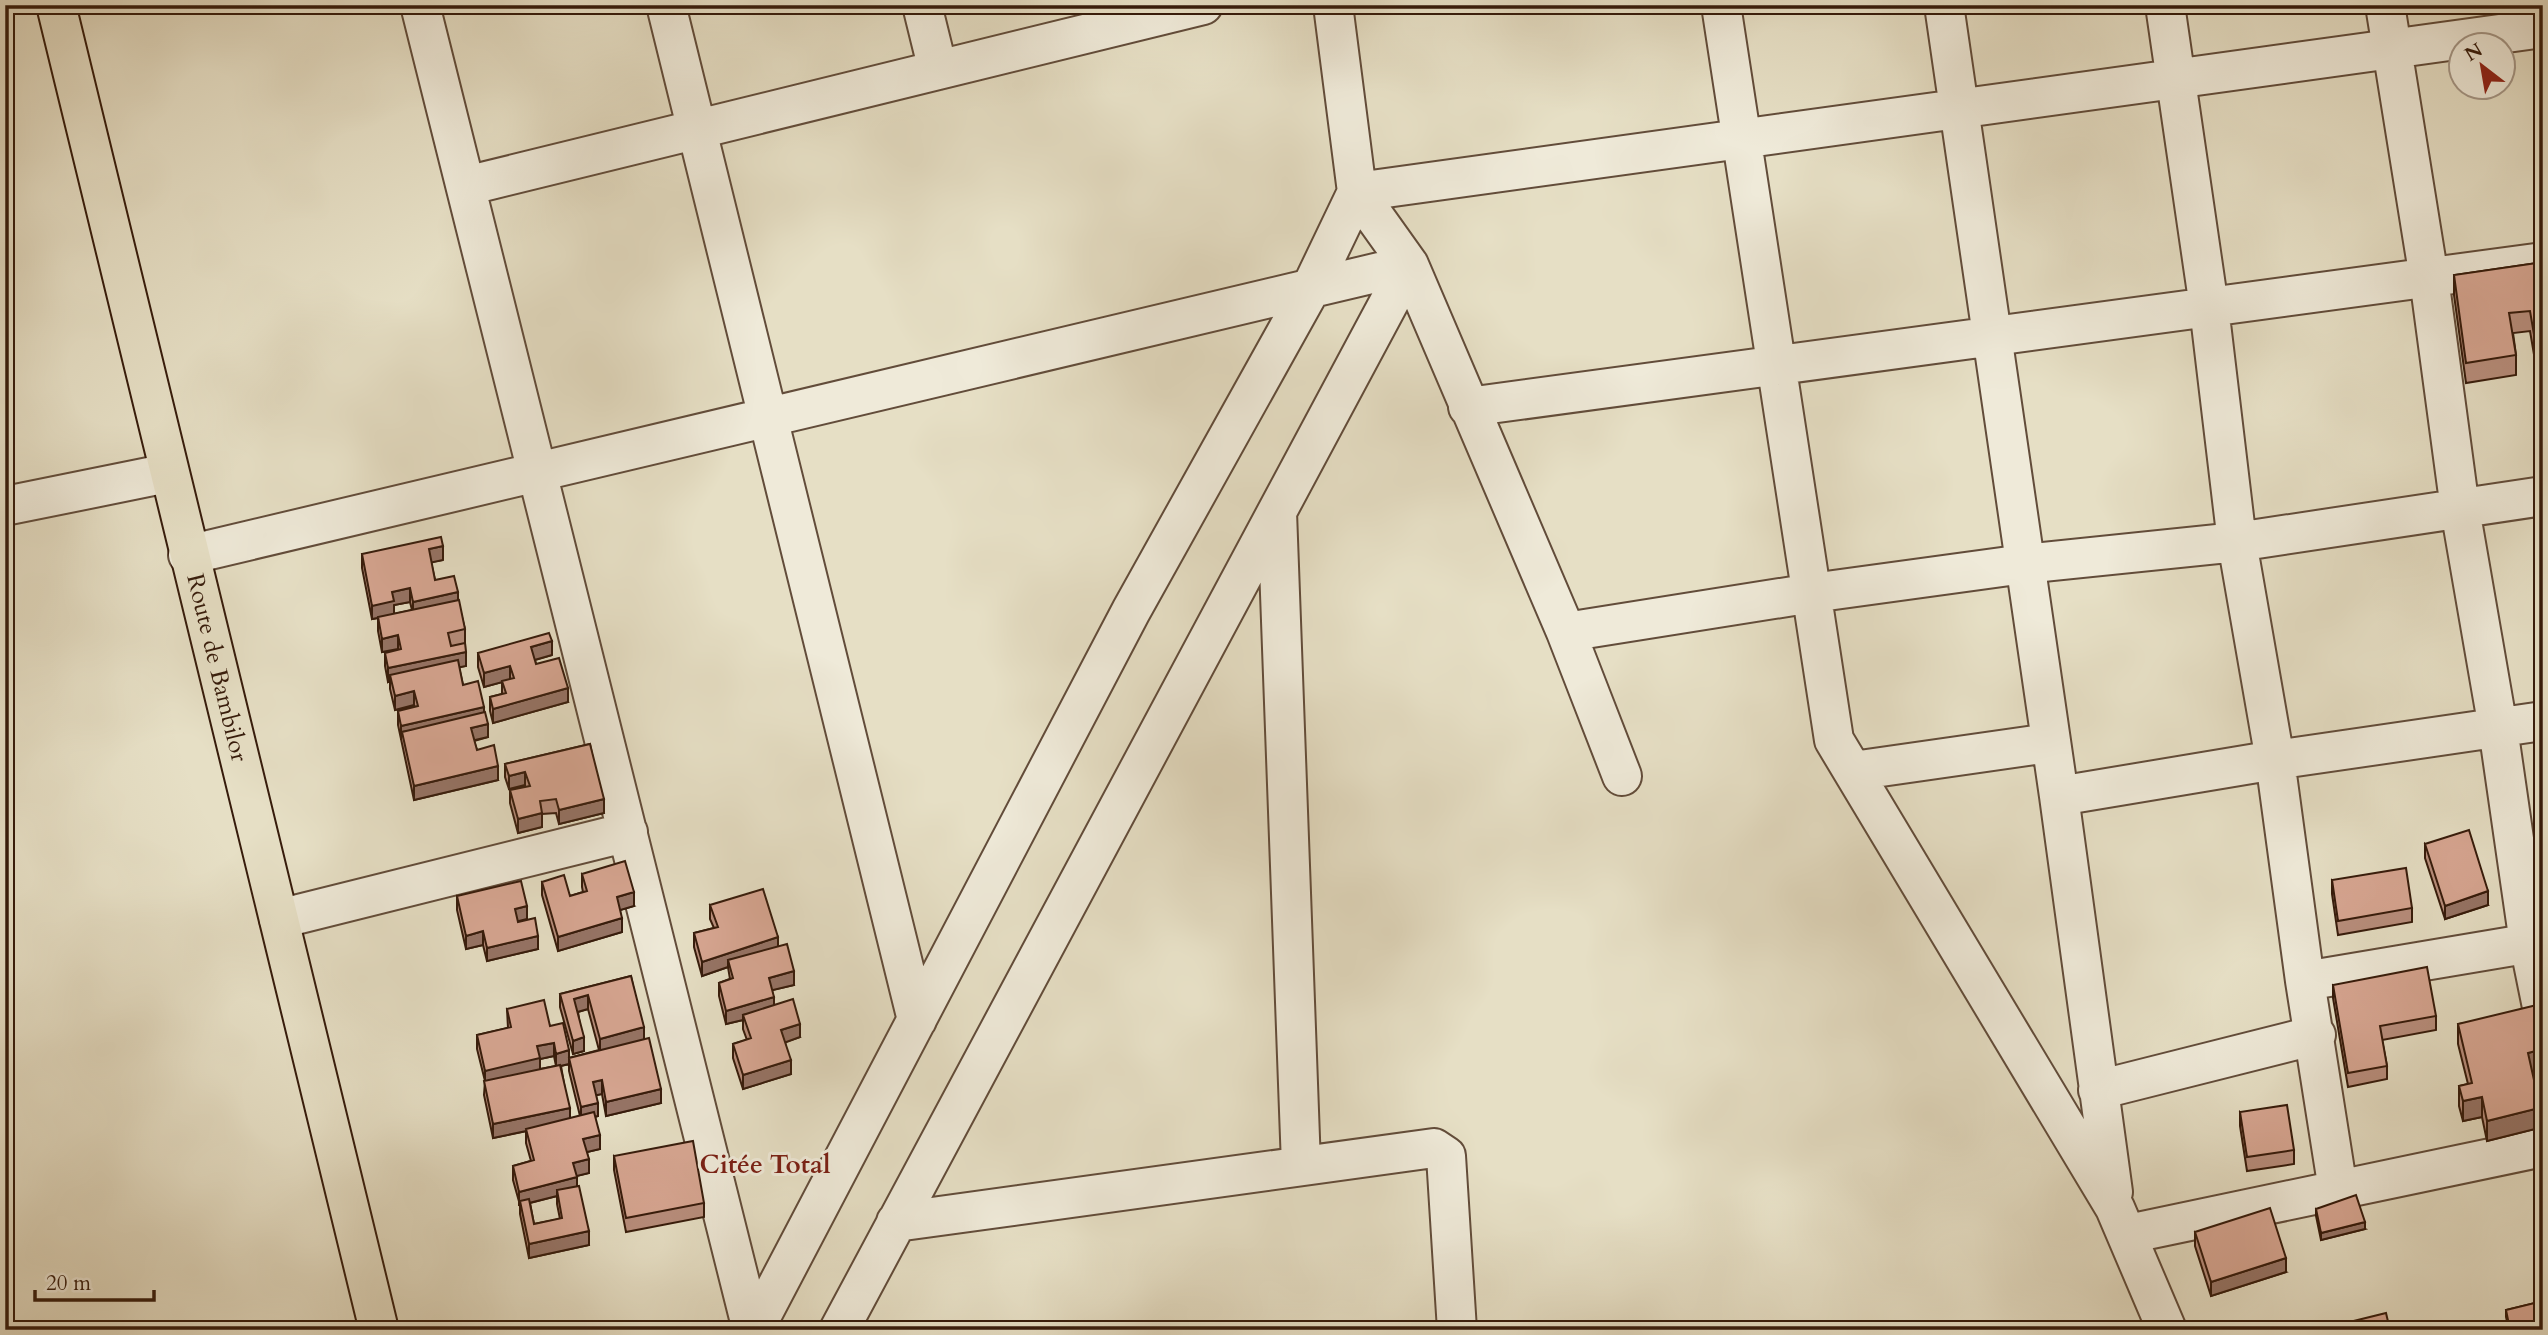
<svg xmlns="http://www.w3.org/2000/svg" width="2548" height="1335" viewBox="0 0 2548 1335" font-family="Cardo,serif">
<rect width="100%" height="100%" fill="#e6dfc5"/>
<filter id="stains"><feTurbulence type="fractalNoise" baseFrequency=".00286" numOctaves="4"/><feColorMatrix values="0 0 0 0 .2 0 0 0 0 .09 0 0 0 0 .02 0 0 0 .5 -.17"/></filter>
<radialGradient id="worn" r=".72"><stop offset=".6" stop-color="#630" stop-opacity="0"/><stop offset="1" stop-color="#630" stop-opacity=".3"/></radialGradient>
<g fill="none" stroke-linecap="round" stroke-linejoin="round">
<!-- street casing -->
<g stroke="#624c3a" stroke-width="42">
<path id="street" d="M420,5L752,1330
M666,5L917,1020
M922,5L938,70
M1333,5L1357,192L1409,265L1566,632L1622,776
M1721,5L1834,740L2115,1208L2167,1330
M1944,5L2059,796L2113,1192
M2165,5L2209,307L2237,542L2275,760L2305,981L2338,1190
M2385,5L2429,278L2460,509L2498,728L2529,943L2543,1012
M466,186L1203,5
M1357,192L2543,28
M1468,407L2543,262
M5,506L168,473
M1277,512L1301,1165
M188,555L1409,265
M1566,632L1812,593L2024,564L2237,542L2543,496
M1853,771L2049,743
M2059,796L2275,760L2543,721
M279,919L628,832
M2305,981L2543,941
M2098,1090L2316,1035
M896,1222L1434,1148L1446,1156L1457,1330
M2128,1234L2543,1147
M754,1330L1131,611L1311,288L1357,192
M839,1330L1409,265"/>
</g>
<!-- primary casing -->
<g stroke="#361b0b" stroke-width="42">
<g id="primary">
<path id="s1" d="M56,5L379,1330"/>
</g>
</g>
<!-- street -->
<use href="#street" stroke="#efead9" stroke-width="38"/>
<!-- primary -->
<use href="#primary" stroke="#e6dfc5" stroke-width="38"/>
</g>
<!-- wall -->
<path fill="#b98f7e" stroke="#361b0b" stroke-width="2" fill-rule="evenodd" d="M2543,262V371L2537,372L2530,331L2513,333L2516,355V375L2466,383L2454,295V275Z
M362,554L443,560L431,562L435,580L458,601L465,629V643L466,666L459,667L463,685L484,713L488,737L474,741L477,750L498,780L414,800L398,725V711L415,707L414,705L395,710L390,689V681L388,682L385,666V653L398,650V649L382,652L378,631V618L372,619L362,568ZM410,602L412,610L394,614V605Z
M478,653L552,655L535,660L536,664L568,702L493,723L490,711V697L502,694V682L484,687L478,667Z
M590,744L604,813L559,824L556,813L542,814V827L518,833L510,803V790L525,787V785L509,789L505,777V764Z
M2425,844L2488,905L2445,919L2425,858Z
M582,874L634,906L620,910L622,932L558,951L542,895V882L570,896L583,892L582,887Z
M2332,880L2412,908V922L2338,935L2332,894Z
M457,896L527,919L538,949L487,961L483,945L466,949L457,910Z
M710,905L778,946L794,985L772,990L774,1005L800,1037L785,1042L791,1074L743,1089L733,1058V1044L747,1040L743,1029V1020L726,1024L719,996V983L730,979L728,967L702,976L694,947V933L714,928L710,919Z
M631,976L644,1039L661,1103L606,1116L602,1094L596,1095L598,1116L595,1117L600,1149L587,1152L589,1173L576,1176L577,1186L589,1245L529,1258L520,1214V1205L513,1180V1166L531,1161L526,1143V1131L493,1138L484,1095L485,1081L477,1049V1035L508,1028L507,1009L550,1026L569,1064L561,1066L570,1119L580,1116L569,1071V1058L599,1050L588,1009L578,1012L584,1051L573,1054L560,1007V994ZM554,1056L556,1066L540,1069V1059ZM557,1196V1204L560,1219L534,1224L530,1203Z
M2333,985L2436,1016V1030L2382,1040L2387,1066V1079L2348,1087L2333,998Z
M2543,1010V1069L2532,1072L2534,1080L2543,1078V1127L2487,1141L2482,1117L2463,1121L2459,1106V1086L2468,1084L2458,1044V1024Z
M2240,1112L2294,1150V1164L2247,1171L2240,1126Z
M614,1156L704,1203V1217L626,1232L614,1170Z
M2316,1209L2365,1229L2321,1240L2316,1216Z
M2195,1232L2286,1272L2211,1296L2195,1246Z
M2543,1301V1330H2509L2506,1317V1310Z"/>
<!-- shaded-wall -->
<path fill="#967466" stroke="#361b0b" stroke-width="2" d="M443,546V560L429,563V549Z
M410,588V602L394,605V615L372,619V606L392,592Z
M458,592V606L413,616V602Z
M398,635V649L382,652V639Z
M552,641V655L531,661V647Z
M466,652V666L392,681L390,675V681L388,682V668Z
M510,666V680L484,687V673Z
M568,688V702L493,723V709Z
M414,691V705L395,710V696Z
M484,707V721L402,732L401,740V726Z
M488,724V737L471,741V728Z
M498,766V780L414,800V786Z
M525,772V785L509,789V776Z
M604,799V813L559,824V810Z
M542,813V827L518,833V819Z
M2488,891V905L2445,919V906Z
M634,892V906L617,911V897Z
M527,906V919L515,922V909Z
M622,918V932L558,951V937Z
M483,931V945L466,949V936Z
M538,936V949L487,961V948Z
M778,937V951L728,960V967L702,976V962Z
M794,971V985L769,991V978Z
M588,995V1009L574,1013V999Z
M774,997V1011L743,1015V1020L726,1024V1011Z
M800,1024V1037L781,1044V1030Z
M644,1027V1041L600,1053V1039Z
M584,1037V1051L573,1054V1041Z
M554,1043V1056L540,1059V1072L485,1085V1071L537,1046Z
M2543,1049V1069L2528,1073V1053Z
M569,1050V1064L556,1067V1054Z
M791,1060V1074L743,1089V1075Z
M602,1080V1094L593,1096V1082Z
M661,1089V1103L606,1116V1102Z
M2482,1097V1117L2463,1121V1101Z
M598,1103V1116L581,1120V1107Z
M2543,1107V1127L2487,1141V1121Z
M570,1108V1122L493,1138V1124Z
M600,1135V1149L583,1153V1139Z
M589,1159V1173L573,1177V1163Z
M577,1177V1191L557,1190V1196L521,1205L520,1201L519,1206V1192Z
M2365,1222V1229L2321,1240V1233Z
M589,1231V1245L529,1258V1244Z
M2286,1258V1272L2211,1296V1282Z
M2543,1323V1330H2515Z"/>
<!-- building -->
<path fill="#d7a692" stroke="#361b0b" stroke-width="2" d="M2543,262V351L2537,352L2530,311L2509,313L2516,355L2466,363L2454,275Z
M441,537L443,546L429,549L435,580L454,576L458,592L413,602L410,588L392,592L394,601L372,606L362,554Z
M459,600L465,629L448,633L451,646L465,643L466,652L388,668L385,653L401,649L398,635L382,639L378,617Z
M549,633L552,641L531,647L536,664L559,658L568,688L493,709L490,697L506,693L502,681L514,678L510,666L484,673L478,653Z
M458,660L463,685L478,681L484,707L401,726L398,711L418,706L414,691L395,696L390,675Z
M485,712L488,724L471,728L477,750L494,745L498,766L414,786L402,732Z
M590,744L604,799L559,810L556,799L540,801L542,813L518,819L510,790L530,786L525,772L509,776L505,764Z
M2469,830L2488,891L2445,906L2425,844Z
M625,861L634,892L617,897L622,918L558,937L542,882L564,875L570,896L587,891L582,874Z
M2406,868L2412,908L2338,921L2332,880Z
M521,881L527,906L515,909L518,922L535,918L538,936L487,948L483,931L466,936L457,896Z
M763,889L778,937L702,962L694,933L718,927L710,905Z
M787,944L794,971L769,978L774,997L726,1011L719,983L733,978L728,960Z
M2427,967L2436,1016L2380,1026L2387,1066L2348,1073L2333,985Z
M631,976L644,1027L600,1039L588,995L574,999L584,1037L573,1041L560,994Z
M793,999L800,1024L781,1030L791,1060L743,1075L733,1044L751,1038L743,1015Z
M544,1000L550,1026L563,1023L569,1050L556,1054L554,1043L537,1046L540,1058L485,1071L477,1035L511,1027L507,1009Z
M2541,1004L2543,1010V1049L2528,1053L2534,1080L2543,1078V1107L2487,1121L2482,1097L2463,1101L2459,1086L2472,1083L2458,1024Z
M649,1038L661,1089L606,1102L602,1080L593,1082L598,1103L581,1107L569,1058Z
M560,1065L570,1108L493,1124L484,1081Z
M2287,1105L2294,1150L2247,1157L2240,1112Z
M594,1112L600,1135L583,1139L589,1159L573,1163L577,1177L519,1192L513,1166L534,1160L526,1129Z
M693,1141L704,1203L626,1218L614,1156Z
M579,1186L589,1231L529,1244L520,1201L529,1199L534,1224L562,1218L557,1190Z
M2356,1195L2365,1222L2321,1233L2316,1209Z
M2270,1208L2286,1258L2211,1282L2195,1232Z
M2543,1301V1323L2515,1330H2510L2506,1310Z
M2386,1313L2390,1330H2317Z"/>
<g text-anchor="middle" dominant-baseline="central" stroke-width="6" stroke-linejoin="round" paint-order="stroke">
<!-- street labels -->
<g font-size="24" fill="#361b0b" stroke="#efead9">
<text stroke="none"><textPath href="#s1" startOffset="682">Route de Bambilor</textPath></text>
</g>
<!-- neighbourhood labels -->
<g font-size="26" font-weight="bold" fill="#7a1f14" stroke="#efead9">
<text x="765" y="1164">Citée Total</text>
</g>
</g>
<!-- margin -->
<rect width="2548" height="1335" fill="none" stroke="#e6dfc5" stroke-width="28"/>
<rect x="7" y="7" width="2534" height="1321" fill="none" stroke="#361b0b" stroke-width="3.5"/>
<rect x="14" y="14" width="2520" height="1307" fill="none" stroke="#361b0b" stroke-width="2"/>
<!-- north arrow -->
<g transform="translate(2482 66) rotate(329)"><circle r="33" fill="#efead9" stroke="#a59787" stroke-width="2"/>
<path d="M0-5L12 26L0 18L-12 26Z" fill="#8f2418"/>
<text y="-10" font-size="19" font-weight="bold" text-anchor="middle" fill="#361b0b">N</text>
</g>
<!-- scale -->
<path d="M35 1290v10h119v-10" fill="none" stroke="#361b0b" stroke-width="3.5"/>
<text x="46" y="1290" font-size="21" fill="#361b0b" stroke="#efead9" stroke-width="5" paint-order="stroke">20 m</text>
<rect width="100%" height="100%" filter="url(#stains)"/>
<rect width="100%" height="100%" fill="url(#worn)"/>
</svg>
